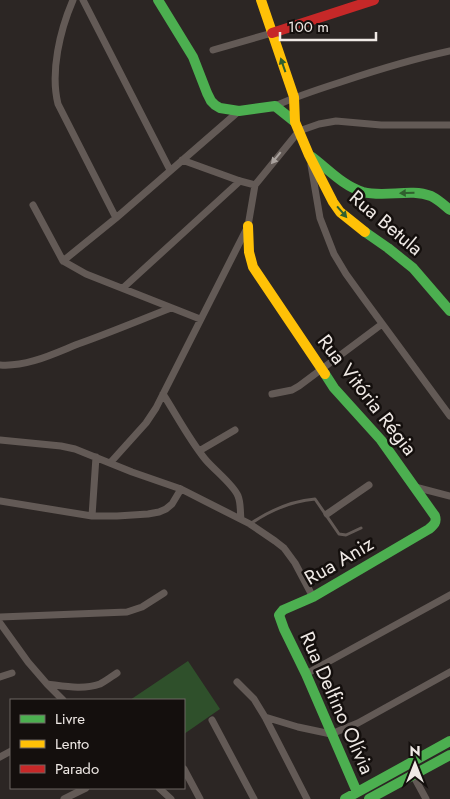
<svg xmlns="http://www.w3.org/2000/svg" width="450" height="799" viewBox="0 0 450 799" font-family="Jost,sans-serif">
<rect width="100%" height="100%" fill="#2c2624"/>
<!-- green -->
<path fill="#2f502b" d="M188,661L220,709L184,734V700H130Z"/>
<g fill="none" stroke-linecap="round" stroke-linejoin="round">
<!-- lane -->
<path stroke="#635a56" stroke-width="3" d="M250,524C269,511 291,501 315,499L339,534L346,535L361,528"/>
<!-- street -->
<path stroke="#635a56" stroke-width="7" d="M73,0C60,30 50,72 58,104L116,218
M83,0L170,170
M213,50L272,33
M275,106C297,96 319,89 341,82C377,70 413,59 450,51
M182,160L240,181L255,185
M311,165L320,218L334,254L346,274L364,299L450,416
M33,205L63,261L86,274L200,319
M63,261L116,218L239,111
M123,288L240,181
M0,365C27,367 53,354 78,344C109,333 140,320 171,308
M163,394C177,416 189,439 205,459C213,469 234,485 238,496C241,503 240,512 241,519
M272,394L292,390L299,386L382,324
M0,440L61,446L75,449L132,472L181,489L250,524L275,541L284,548L295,563L313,597
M199,451L235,430
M110,463L146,423L156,408L248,226L255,185L299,131L319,124L336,121L381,125H450
M415,487L450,496
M0,501L92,516H117L148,514L159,512L166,509L172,504L181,489
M327,514L369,485
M92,516L96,457
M0,617L127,612L142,607L164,593
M0,623L28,662L47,684C64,686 83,690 100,684C106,681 111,677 117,673
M306,674L450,595
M0,677L12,673
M237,682L254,699L265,717L307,799
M47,684L63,700
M265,717L298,727L331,734L358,723L450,672
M212,720L254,799
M0,757L11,751
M184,769L200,799
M413,775L426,799
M159,788L171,799
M64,799L86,788"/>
<!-- fast -->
<path stroke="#4caf50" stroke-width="10" d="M158,0L193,57L207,93L211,101L215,105L220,108L239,111L275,106L295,122
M312,157C328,169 343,186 363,192C385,198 410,188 431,196C439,200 444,205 450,210
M365,232L388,248L413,268L450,311
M325,374L334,388L381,440L435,516C437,522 434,525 429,529L313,597L283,610L279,615L284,629L306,674L357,792
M345,799L450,741
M369,799L450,755"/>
<!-- slow -->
<path stroke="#ffc107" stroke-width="10" d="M261,0L294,97L295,122L309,155L333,202L340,212L365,232
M248,226L249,252L253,267L325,374"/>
<!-- jam -->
<path stroke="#c62828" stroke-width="10" d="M272,33L374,0"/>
</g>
<!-- one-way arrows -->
<defs><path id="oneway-solid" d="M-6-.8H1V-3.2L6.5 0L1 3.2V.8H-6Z" transform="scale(1.25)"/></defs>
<g fill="#305f2e">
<use href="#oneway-solid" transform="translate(283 65) rotate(-109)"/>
<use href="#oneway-solid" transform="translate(407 193) rotate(178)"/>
<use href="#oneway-solid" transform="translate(342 212) rotate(49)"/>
</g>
<use fill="#a9a29e" href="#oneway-solid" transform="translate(276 158) rotate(129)"/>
<g text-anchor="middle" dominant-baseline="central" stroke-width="5" stroke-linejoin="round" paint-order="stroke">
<!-- street labels -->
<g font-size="20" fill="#efe9e5" stroke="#140f0d">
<text transform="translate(386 223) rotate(40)">Rua Betula</text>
<text transform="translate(367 395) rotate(52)">Rua Vitória Régia</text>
<text transform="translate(339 561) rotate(-30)">Rua Aniz</text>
<text transform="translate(337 703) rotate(66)">Rua Delfino Olívia</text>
</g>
</g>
<!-- legend -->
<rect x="10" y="699" width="175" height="90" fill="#140f0d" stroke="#6c6663"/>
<rect x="20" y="715" width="25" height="8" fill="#4caf50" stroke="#6c6663"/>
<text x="55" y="724" font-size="15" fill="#efe9e5">Livre</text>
<rect x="20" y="740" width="25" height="8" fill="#ffc107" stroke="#6c6663"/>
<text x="55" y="749" font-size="15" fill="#efe9e5">Lento</text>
<rect x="20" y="765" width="25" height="8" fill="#c62828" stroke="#6c6663"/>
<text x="55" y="774" font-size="15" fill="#efe9e5">Parado</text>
<!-- north arrow -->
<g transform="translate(415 764)" stroke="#140f0d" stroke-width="4" paint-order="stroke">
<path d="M0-4L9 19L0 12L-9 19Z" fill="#efe9e5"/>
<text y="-8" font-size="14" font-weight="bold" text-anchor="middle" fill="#efe9e5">N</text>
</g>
<!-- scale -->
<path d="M280 32v8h96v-8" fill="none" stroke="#efe9e5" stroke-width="2.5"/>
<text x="288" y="32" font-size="15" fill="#efe9e5" stroke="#140f0d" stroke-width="4" paint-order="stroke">100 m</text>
</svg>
